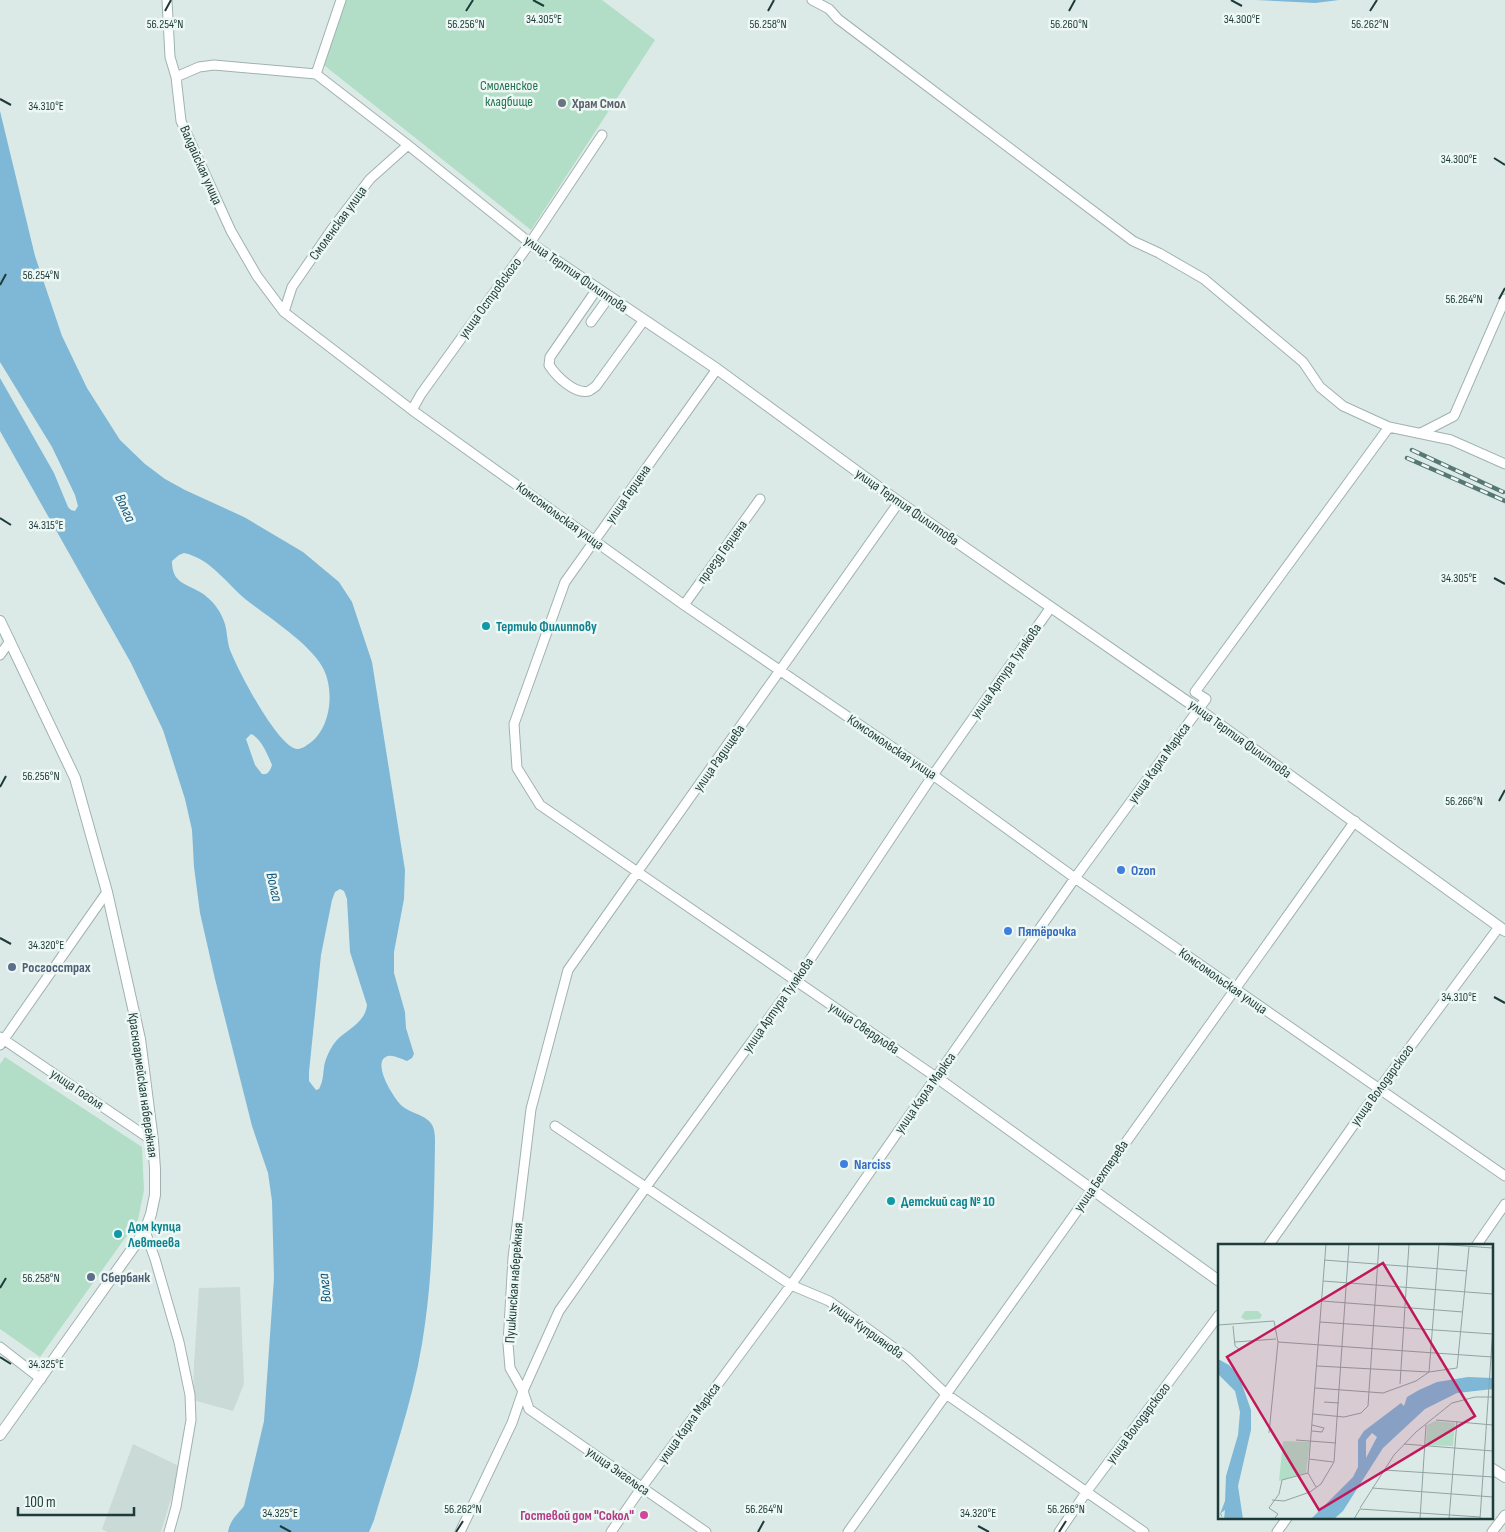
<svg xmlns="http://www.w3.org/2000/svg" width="1505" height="1532" viewBox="0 0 1505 1532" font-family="'Sofia Sans Condensed',sans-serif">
<rect width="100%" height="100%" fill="#dceae7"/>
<!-- built -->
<path fill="#cadad6" d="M240,1287L244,1384L233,1411L193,1400L194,1365L199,1288Z
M133,1444L179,1466L178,1475L161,1532H107L102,1529Z"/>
<!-- green -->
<path fill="#b2dec7" d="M342,0H602L655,40L531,230L320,62Z
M5,1057L142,1147L144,1190L138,1220L40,1357L0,1329V1064Z"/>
<!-- water -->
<path fill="#7eb8d6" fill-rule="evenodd" d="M1256,0H1339L1315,3Z
M0,111L35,256L62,336L87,388L120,440L145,464L165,479L185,490L244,517L303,552L339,582L352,602L372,662L405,870L404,899L394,952V973L405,1012L406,1028L414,1054L412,1058L407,1061C401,1059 394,1055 388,1056C370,1061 394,1099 402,1106C410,1113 422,1114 429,1121C435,1127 435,1135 435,1143C434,1210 433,1278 422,1344C412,1404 391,1462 374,1520L369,1532H228C230,1520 237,1515 244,1506L264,1421L274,1278L272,1201L268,1173L252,1126L215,979L200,913L194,867L192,830L185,799L163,730L131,663L0,431V378L54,473L68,507L71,510L75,511L78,506L75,495L52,447L0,362ZM184,553C212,559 227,585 249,602C271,619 313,646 324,670C335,693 330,732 307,745C305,747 300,749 297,749C277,747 235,665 229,647C227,639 227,631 225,624C221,611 212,599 200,592C185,583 172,583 172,561L179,555ZM251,734C261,738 268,755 272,765C270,771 268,775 262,774L255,765L246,739ZM340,889L344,891L347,899L350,952L367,1005C365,1025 343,1030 333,1045C329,1051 325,1060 324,1067C323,1075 323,1082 319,1089L316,1090L309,1081V1072L321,955L332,900L335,892Z"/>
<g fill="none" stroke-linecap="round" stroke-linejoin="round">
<!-- minor casing -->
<g stroke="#9fb2af" stroke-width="11">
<path id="minor" d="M167,0L170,57L176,77L181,121L231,231L257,276L284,312L412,410L684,605L933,775L1075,878L1505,1176
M316,74L408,145L530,243
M316,74L341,0
M176,77L199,67L214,65L316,74
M597,289L550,357L549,365C556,376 575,395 589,391C589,391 595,387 596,386L644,320
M284,312L292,287L332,229L370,179L408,145
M591,322L609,297
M717,369L565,582L514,724L517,768L540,805L936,1077
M412,410L421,394L530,243L602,135
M1389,427L1451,440L1505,464
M1421,433L1454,416L1505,299
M684,605L760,499
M0,655L10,641
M0,1037L153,1141
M0,1045L107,892
M555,1126L791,1285L829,1301L908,1358L946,1394L1144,1532
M145,1231L155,1259L179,1342L190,1395L191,1420L176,1507L169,1532
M1268,1246L1379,1089L1499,927
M1476,1246L1505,1204
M0,1347L41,1379
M460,1532L512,1423L523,1391L510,1368L508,1344L513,1258L531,1109L568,970L899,502
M611,1532L642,1487L791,1285L1075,878L1206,699L1195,692L1389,427L1343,406L1320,387L1303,362L1204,279L1159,253L1133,241L838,19L829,9L812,0
M706,1532L529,1409L523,1391L559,1311L646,1187L795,982L933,775L1051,607
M848,1532L1355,821
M1059,1532L1087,1491L1219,1315
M1277,1532L1287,1518
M1492,1532L1505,1515"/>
</g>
<!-- tertiary casing -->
<g stroke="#9fb2af" stroke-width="12">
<path id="tertiary" d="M530,243L717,369L899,502L1198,709L1505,931
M0,621L75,778L107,892L140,1039L153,1141L155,1169V1195L151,1214L145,1231L0,1435
M936,1077L1219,1281
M1491,1468L1505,1477"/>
</g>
<!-- minor -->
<use href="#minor" stroke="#fff" stroke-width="9"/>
<!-- tertiary -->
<use href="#tertiary" stroke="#fff" stroke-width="10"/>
<!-- rail casing -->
<g stroke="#577774" stroke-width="4.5">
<path id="rail" d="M1412,450L1503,492
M1407,458L1505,501"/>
</g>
<!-- rail -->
<use href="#rail" stroke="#edf7f4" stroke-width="2.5" stroke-dasharray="8" stroke-linecap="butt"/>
</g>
<!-- ticks -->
<path fill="none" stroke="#1d3b38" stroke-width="2" d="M533,0L544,6M1231,0L1242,6M165,11L171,0M466,11L473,0M768,11L774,0M1069,11L1075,0M1370,11L1377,0M0,99L11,105M1494,158L1505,165M0,285L6,274M1499,299L1505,288M0,518L11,525M1494,578L1505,584M0,787L6,776M1499,801L1505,790M0,938L11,944M1494,997L1505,1003M0,1288L6,1278M0,1357L11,1364M280,1526L291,1532M978,1526L989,1532M456,1532L463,1521M758,1532L764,1521M1059,1532L1066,1521"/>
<!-- markers -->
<circle fill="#6b7280" stroke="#edf7f4" stroke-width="2" cx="562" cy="103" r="5"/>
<g fill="#0f9aa8" stroke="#edf7f4" stroke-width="2">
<circle cx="486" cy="626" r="5"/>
<circle cx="891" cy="1201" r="5"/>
<circle cx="118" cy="1234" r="5"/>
</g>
<g fill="#3f7fe0" stroke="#edf7f4" stroke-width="2">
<circle cx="1121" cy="870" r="5"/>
<circle cx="1008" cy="931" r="5"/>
<circle cx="844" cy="1164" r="5"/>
</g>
<g fill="#5c6f8a" stroke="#edf7f4" stroke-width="2">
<circle cx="12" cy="967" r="5"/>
<circle cx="91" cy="1277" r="5"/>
</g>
<circle fill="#d1479c" stroke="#edf7f4" stroke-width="2" cx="644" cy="1515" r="5"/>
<g text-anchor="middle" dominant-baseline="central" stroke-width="5" stroke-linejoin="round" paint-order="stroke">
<!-- park labels -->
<g font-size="14" fill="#247553" stroke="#edf7f4">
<text x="509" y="85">Смоленское<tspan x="509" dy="16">кладбище</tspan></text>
</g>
<!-- worship labels -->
<g font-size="14" font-weight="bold" fill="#5b616d" stroke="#edf7f4" text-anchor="start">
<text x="572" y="103">Храм Смол</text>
</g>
<!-- street labels -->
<g font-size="14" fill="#1d3b38" stroke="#edf7f4">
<text transform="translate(201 165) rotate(66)">Валдайская улица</text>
<text transform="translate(338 223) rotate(-54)">Смоленская улица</text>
<text transform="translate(576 274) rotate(35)">улица Тертия Филиппова</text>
<text transform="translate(490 298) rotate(-54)">улица Островского</text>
<text transform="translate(628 494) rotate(-55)">улица Герцена</text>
<text transform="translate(907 507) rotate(35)">улица Тертия Филиппова</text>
<text transform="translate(560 516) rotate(36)">Комсомольская улица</text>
<text transform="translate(722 552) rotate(-54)">проезд Герцена</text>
<text transform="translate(1006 671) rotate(-55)">улица Артура Тулякова</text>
<text transform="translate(1240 739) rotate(36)">улица Тертия Филиппова</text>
<text transform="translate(892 747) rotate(34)">Комсомольская улица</text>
<text transform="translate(719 758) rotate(-55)">улица Радищева</text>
<text transform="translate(1159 763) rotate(-54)">улица Карла Маркса</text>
<text transform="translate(1223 981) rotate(35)">Комсомольская улица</text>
<text transform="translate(778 1005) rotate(-55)">улица Артура Тулякова</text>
<text transform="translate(864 1028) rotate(34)">улица Свердлова</text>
<text transform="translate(143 1085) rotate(82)">Красноармейская набережная</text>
<text transform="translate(1382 1085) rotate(-54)">улица Володарского</text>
<text transform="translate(77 1089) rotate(34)">улица Гоголя</text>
<text transform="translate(925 1093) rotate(-55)">улица Карла Маркса</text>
<text transform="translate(1101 1176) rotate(-55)">улица Бехтерева</text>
<text transform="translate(514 1283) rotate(-86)">Пушкинская набережная</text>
<text transform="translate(867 1330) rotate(36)">улица Куприянова</text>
<text transform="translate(689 1423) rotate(-54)">улица Карла Маркса</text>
<text transform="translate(1138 1423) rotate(-53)">улица Володарского</text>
<text transform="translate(618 1471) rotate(35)">улица Энгельса</text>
</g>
<!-- culture labels -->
<g font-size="14" font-weight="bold" fill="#0d838f" stroke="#edf7f4" text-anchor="start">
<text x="496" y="626">Тертию Филиппову</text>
<text x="901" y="1201">Детский сад № 10</text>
<text x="128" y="1226">Дом купца<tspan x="128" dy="16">Левтеева</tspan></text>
</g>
<!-- shop labels -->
<g font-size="14" font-weight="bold" fill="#366cbe" stroke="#edf7f4" text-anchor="start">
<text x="1131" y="870">Ozon</text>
<text x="1018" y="931">Пятёрочка</text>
<text x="854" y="1164">Narciss</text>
</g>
<!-- service labels -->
<g font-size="14" font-weight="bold" fill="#4e5e75" stroke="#edf7f4" text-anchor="start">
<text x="22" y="967">Росгосстрах</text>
<text x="101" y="1277">Сбербанк</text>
</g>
<!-- hotel labels -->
<g font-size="14" font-weight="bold" fill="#b23c85" stroke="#edf7f4" text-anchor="end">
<text x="634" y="1515">Гостевой дом "Сокол"</text>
</g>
<!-- water labels -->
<g font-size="15" font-style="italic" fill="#12567c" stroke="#edf7f4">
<text transform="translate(125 508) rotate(65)">Волга</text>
<text transform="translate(274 887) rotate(77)">Волга</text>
<text transform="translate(325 1288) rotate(-96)">Волга</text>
</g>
</g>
<!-- overview -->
<g transform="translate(1218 1244)">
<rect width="275" height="275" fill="#dceae7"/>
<path d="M27,67H40L44,71L42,75L27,76L23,73ZM217,177L237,179L235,202L208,201L209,181ZM65,197L92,198L88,229L61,237Z" fill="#b2dec7"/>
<path d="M0,115L11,121L21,132L33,166V186L20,242L25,275H6L7,266L3,269L5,275L2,270L7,257L8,232L20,191L22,168L17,147L0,130ZM250,133L275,134V145L239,149L207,165L165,204L125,267L116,275H93L135,233L140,223V196L146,187L183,159L186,162L189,153L201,146L219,138ZM154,189L159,193L148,214V196Z" fill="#7eb8d6" fill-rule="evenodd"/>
<path fill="none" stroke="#90a4a1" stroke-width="1" d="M218,0L275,4M106,16L249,27M105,37L275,50M104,57L245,68M102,78L275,90M0,81L56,77L60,98M15,82L17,102L21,105M17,98L58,95M99,122L211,128L221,0M182,140L191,0M97,144L165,149L198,137L211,128L239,124L251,3M106,158L121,159M95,170L126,173L143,169L150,162L161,0M218,176L275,181M94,187L104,188L106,184L94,181M51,189L60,98L274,113M78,196L118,199M186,200L275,207M91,215L115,218M166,226L275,233M90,229L108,0M90,229L98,243M154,244L275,253M54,256L66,257L92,248L103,240L116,218L131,0M142,264L176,211L198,188L234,159L257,153H275M56,275L60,270L51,264L61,250L64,236L90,229M136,275L142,265L262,273M202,275L208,181M231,275L239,177M262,275L275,83"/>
<path fill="#c2185b" fill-opacity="0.15" stroke="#c2185b" stroke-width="2.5" d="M165,19L257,172L101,266L9,113Z"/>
<rect width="275" height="275" fill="none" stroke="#1d3b38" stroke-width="2.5"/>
</g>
<g font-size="12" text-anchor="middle" fill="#1d3b38" stroke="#edf7f4" stroke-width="5" stroke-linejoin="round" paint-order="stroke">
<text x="544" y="23">34.305°E</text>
<text x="1242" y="23">34.300°E</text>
<text x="165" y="28">56.254°N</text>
<text x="466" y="28">56.256°N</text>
<text x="1069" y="28">56.260°N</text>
<text x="1370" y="28">56.262°N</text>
<text x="768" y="28">56.258°N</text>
<text x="46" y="110">34.310°E</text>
<text x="1459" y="163">34.300°E</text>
<text x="41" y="279">56.254°N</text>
<text x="1464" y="303">56.264°N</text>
<text x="46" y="529">34.315°E</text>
<text x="1459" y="582">34.305°E</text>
<text x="41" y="780">56.256°N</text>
<text x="1464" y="805">56.266°N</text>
<text x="46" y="949">34.320°E</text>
<text x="1459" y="1001">34.310°E</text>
<text x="41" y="1282">56.258°N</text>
<text x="46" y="1368">34.325°E</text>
<text x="463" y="1513">56.262°N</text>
<text x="764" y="1513">56.264°N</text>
<text x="1066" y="1513">56.266°N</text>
<text x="280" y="1517">34.325°E</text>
<text x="978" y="1517">34.320°E</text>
</g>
<!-- scale -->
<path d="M18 1507v8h116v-8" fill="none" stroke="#1d3b38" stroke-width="2.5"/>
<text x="25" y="1507" font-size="15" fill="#1d3b38" stroke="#edf7f4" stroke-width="4" paint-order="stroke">100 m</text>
</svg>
